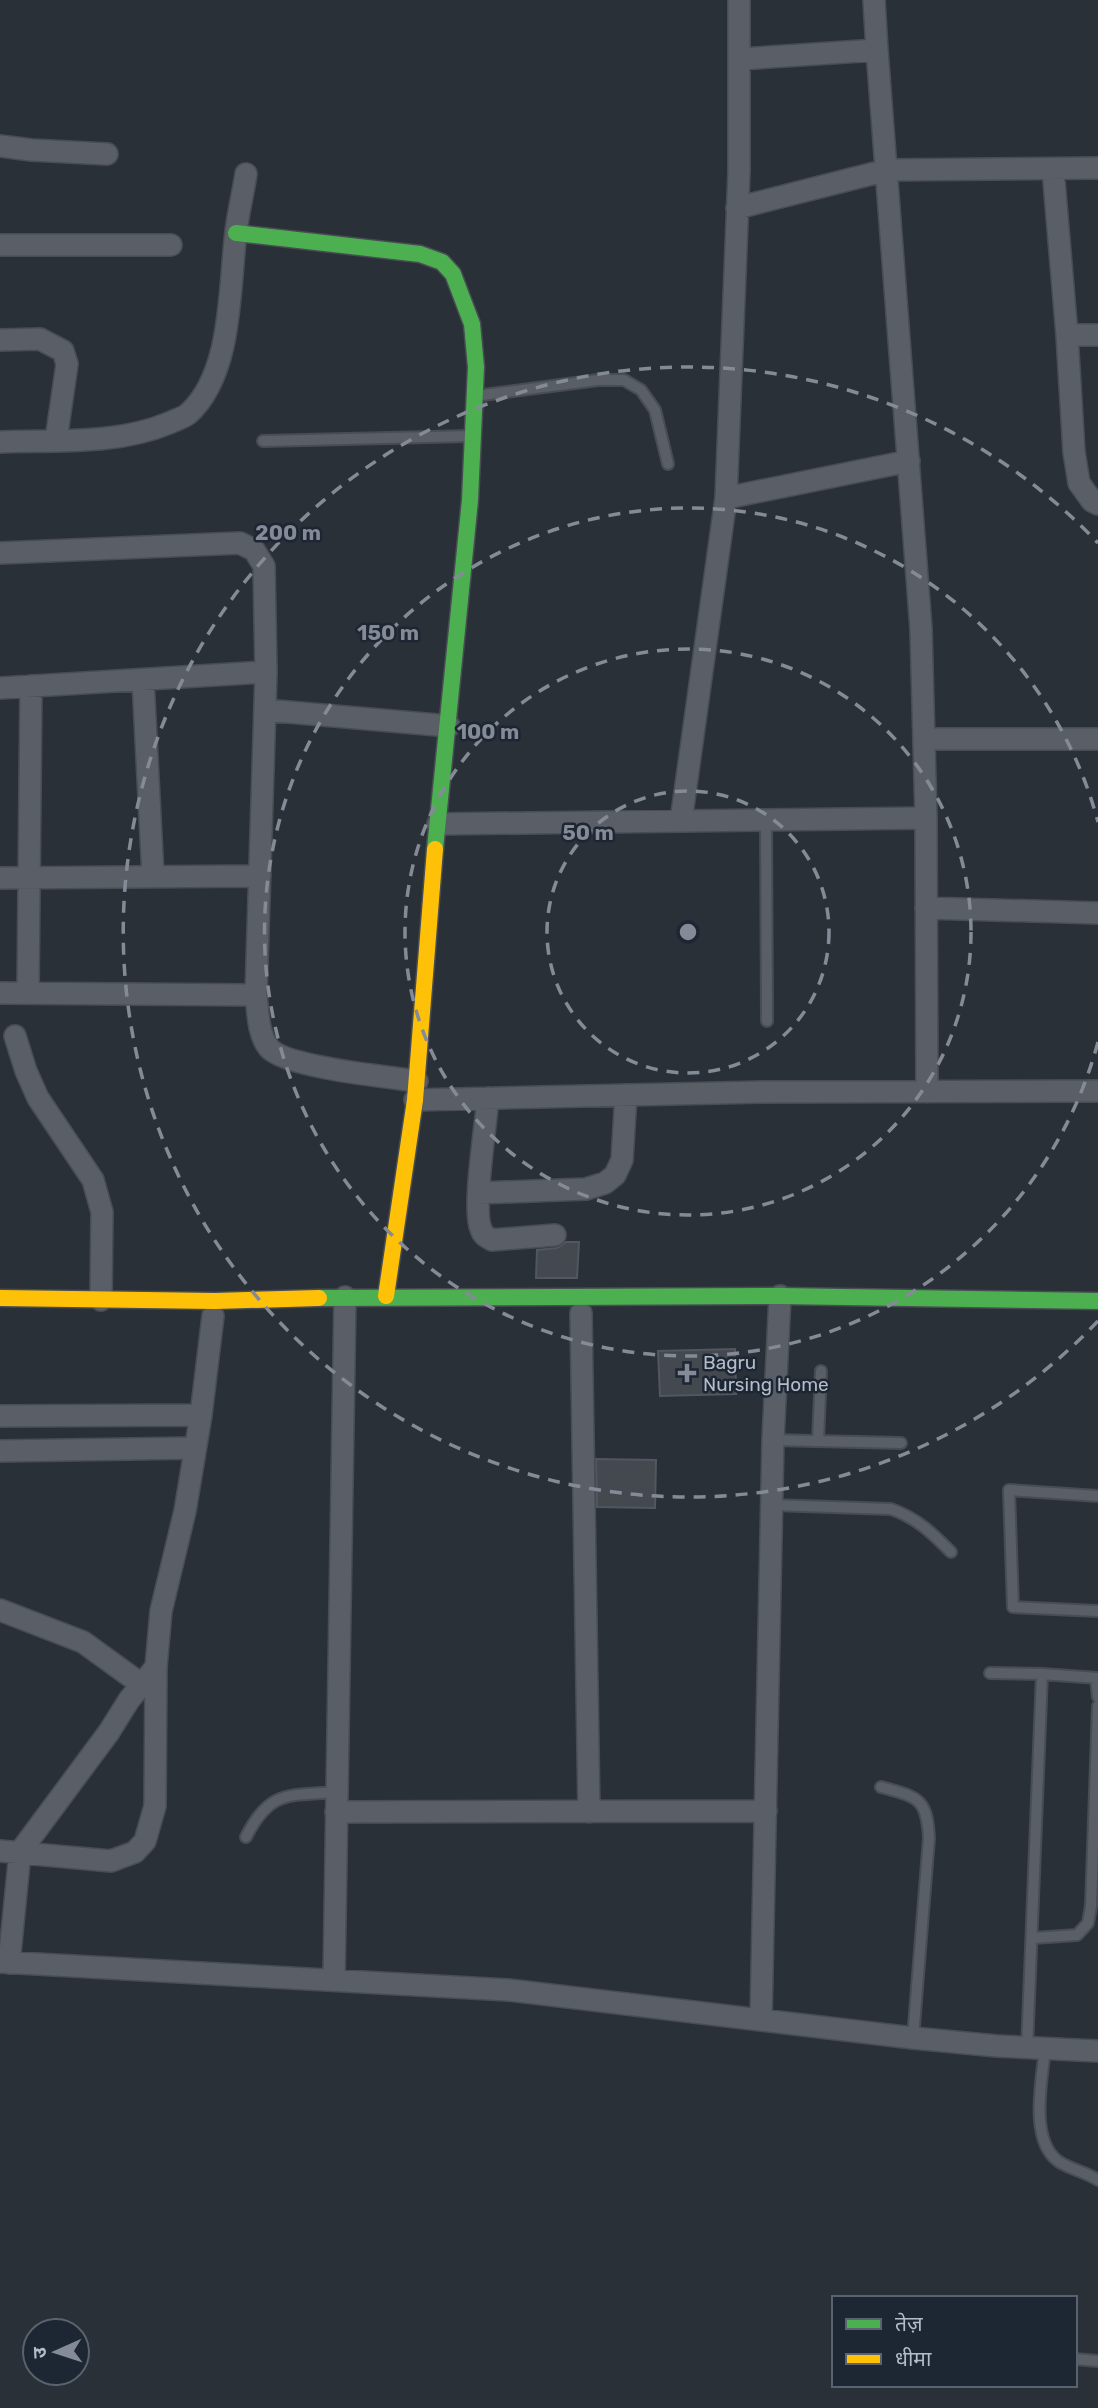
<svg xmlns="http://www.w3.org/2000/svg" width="1098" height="2408" viewBox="0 0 1098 2408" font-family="Rubik,'Noto Sans Devanagari',sans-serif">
<rect width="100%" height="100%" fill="#2a3038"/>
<!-- building -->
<path fill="#444950" stroke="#52575f" stroke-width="2" d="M566,1242H579L577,1278H536L537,1250L557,1248Z
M735,1349L736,1394L660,1396L658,1351Z
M596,1459L656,1460L655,1508L597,1507Z"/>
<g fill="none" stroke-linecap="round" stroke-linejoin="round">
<!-- lane casing -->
<g stroke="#484c53" stroke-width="14">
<path id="lane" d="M475,396L598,380H624L641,390L655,410L668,464
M263,441L470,436
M766,820L767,1021
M773,1440L901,1443
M818,1441L821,1371
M1098,1496L1009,1490L1013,1607L1098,1611
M772,1505L891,1509C917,1518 932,1533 951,1552
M990,1673L1042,1674L1098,1678
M1096,1678L1098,1697
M881,1787C918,1797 927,1798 929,1838L913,2038
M246,1837C270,1789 289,1796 337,1792
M1033,1938L1077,1935L1088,1923L1091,1906L1098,1706
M1027,2048L1042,1674
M1045,2049C1042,2079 1029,2140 1058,2161C1069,2169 1086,2172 1098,2180
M1075,2359L1098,2361"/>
</g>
<!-- street casing -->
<g stroke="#484c53" stroke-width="24">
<path id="street" d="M874,0L877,50
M740,59L877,50L921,629L926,818L927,1092
M0,146L31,150L107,154
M1053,169L1067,335L1074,452L1079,483L1092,501L1098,504
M737,208L887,170L1098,168
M0,245H171
M1067,335H1098
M0,340L40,339L63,351L67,364L56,440
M0,442C55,440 117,445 169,423C175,420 183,418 188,414C233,374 229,287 236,232C238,213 243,194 246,174
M726,498L909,461
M0,553L240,543L254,550L264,566L266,672L256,995L0,993
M143,680L153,876
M0,688L266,672
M265,710L449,726
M924,739H1098
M681,821L726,498L739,172V0
M438,824L926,818
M0,878L260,876
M926,908L1098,913
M28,993L31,686
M256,995C258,1012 258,1035 269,1048C285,1067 388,1077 417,1081
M15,1036L26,1071L38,1098L93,1180L102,1212L101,1300
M488,1098C486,1125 472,1209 481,1229C483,1236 487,1237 492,1240L555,1235
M415,1100L762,1092L1098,1091
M479,1193L586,1189L605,1183L615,1175L622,1160L626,1095
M581,1313L589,1812
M0,1416L201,1415
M0,1451L195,1448
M0,1610L83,1642L141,1684
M336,1812L766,1811
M0,1851L111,1861L135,1852L145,1841L155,1806L156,1667L161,1611L185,1511L201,1415L213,1316
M0,1962L508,1990L913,2038L997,2046L1098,2051
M9,1963L20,1852L109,1732L129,1700L156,1667
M334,1980L345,1297
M761,2020L773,1440L780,1296"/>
</g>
<!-- fast casing -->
<g stroke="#484c53" stroke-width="19">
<path id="fast" d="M236,233L420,254L442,262L453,274L472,324L476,367L470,500L435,849
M319,1298L780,1296L1098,1301"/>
</g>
<!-- slow casing -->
<g stroke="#484c53" stroke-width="19">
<path id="slow" d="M386,1296L415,1100L435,849
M0,1298L215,1301L319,1298"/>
</g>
<!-- lane -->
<use href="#lane" stroke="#5a5e66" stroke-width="10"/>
<!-- street -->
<use href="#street" stroke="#5a5e66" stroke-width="21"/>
<!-- fast -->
<use href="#fast" stroke="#4caf50" stroke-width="16"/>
<!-- slow -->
<use href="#slow" stroke="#ffc107" stroke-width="16"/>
</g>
<!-- distance rings -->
<g fill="none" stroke="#848b96" stroke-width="3.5" stroke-dasharray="12 9">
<circle cx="688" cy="932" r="141"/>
<circle cx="688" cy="932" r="283"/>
<path d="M1098 1042A424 424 0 1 1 1098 822"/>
<path d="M1098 1321A565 565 0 1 1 1098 543"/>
</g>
<!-- markers -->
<path fill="#848b96" stroke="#1d2633" stroke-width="2.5" d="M683.5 1362.5h7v7h7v7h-7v7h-7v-7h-7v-7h7z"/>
<g text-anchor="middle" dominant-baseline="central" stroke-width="5" stroke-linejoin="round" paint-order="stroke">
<!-- poi labels -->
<g font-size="19" fill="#b4bcc9" stroke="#1d2633" text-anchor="start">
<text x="703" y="1362">Bagru<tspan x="703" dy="22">Nursing Home</tspan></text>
</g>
</g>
<circle cx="688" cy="932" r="10" fill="#848b96" stroke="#1d2633" stroke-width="3.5"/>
<g font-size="21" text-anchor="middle" font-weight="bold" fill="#848b96" stroke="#1d2633" stroke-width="5" stroke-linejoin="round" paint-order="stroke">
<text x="288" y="540">200 m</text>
<text x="388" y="640">150 m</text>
<text x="488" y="739">100 m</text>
<text x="588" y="840">50 m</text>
</g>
<!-- legend -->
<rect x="832" y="2296" width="245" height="91" fill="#1d2633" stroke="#59626f" stroke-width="2"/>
<rect x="846" y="2319" width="35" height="10" fill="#4caf50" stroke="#59626f" stroke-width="2"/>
<text x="895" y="2331" font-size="21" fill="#b4bcc9">तेज़</text>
<rect x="846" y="2354" width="35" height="10" fill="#ffc107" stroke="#59626f" stroke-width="2"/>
<text x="895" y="2366" font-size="21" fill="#b4bcc9">धीमा</text>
<!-- north arrow -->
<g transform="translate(56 2352) rotate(267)"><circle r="33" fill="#1d2633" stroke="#59626f" stroke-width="2"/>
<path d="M0-5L12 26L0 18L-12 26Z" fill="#848b96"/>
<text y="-10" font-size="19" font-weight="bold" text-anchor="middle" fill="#b4bcc9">उ</text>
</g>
</svg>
